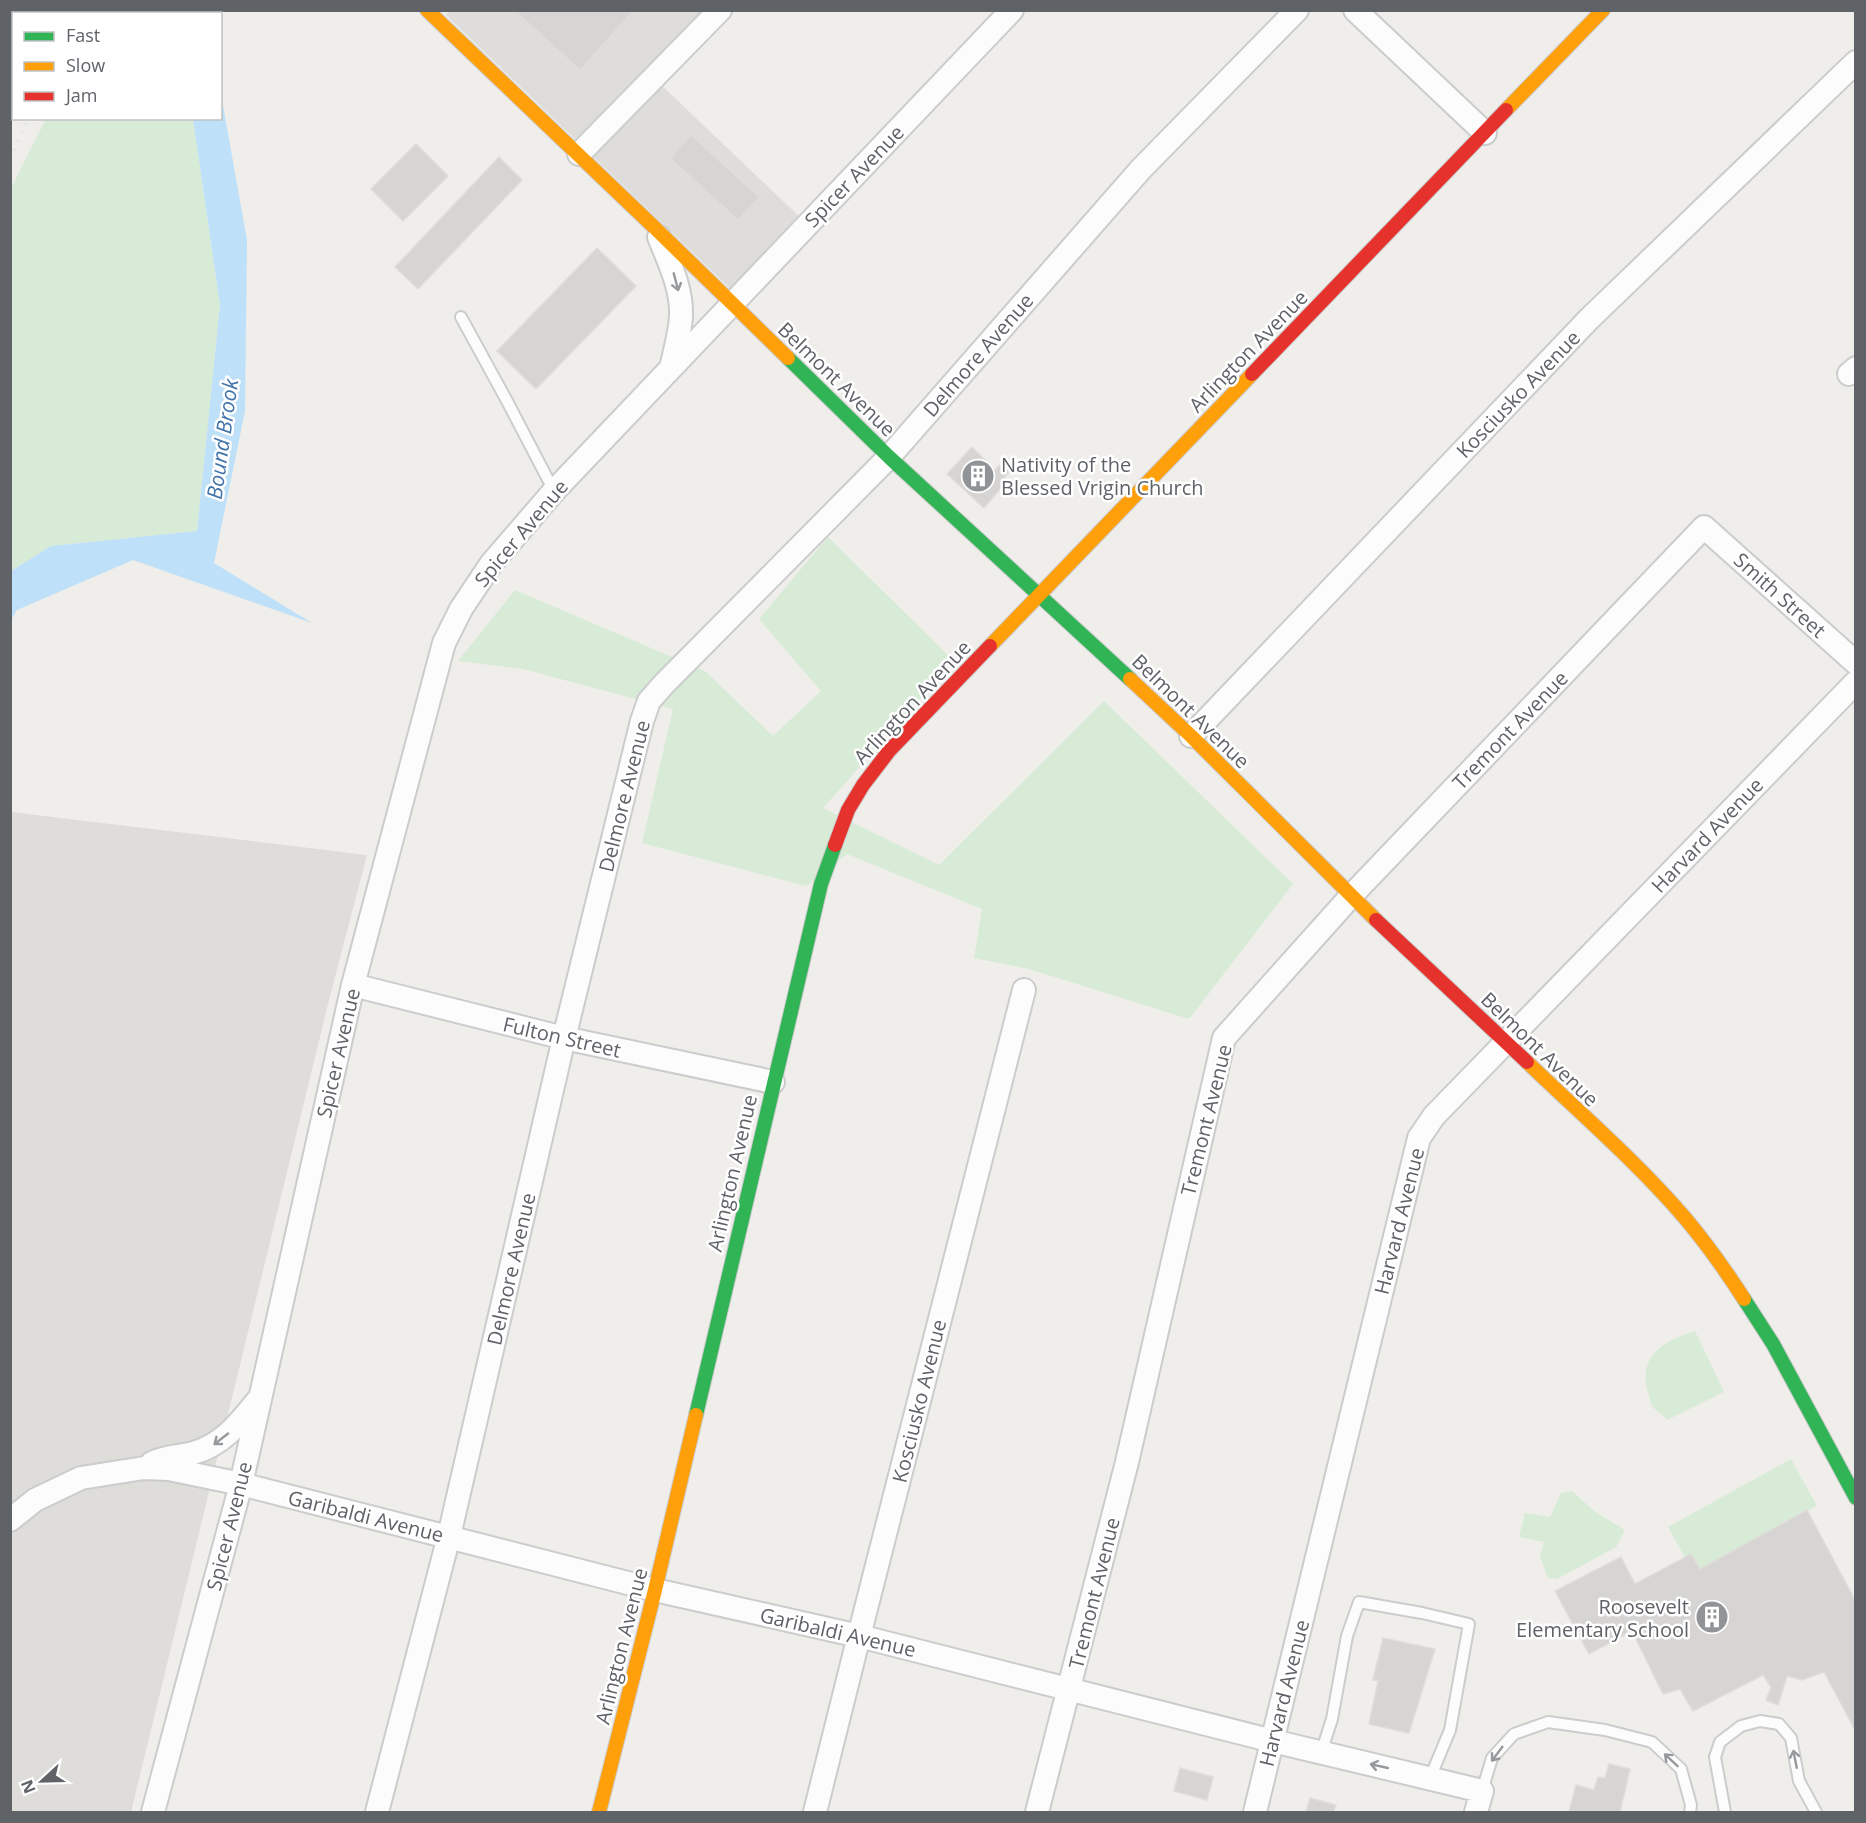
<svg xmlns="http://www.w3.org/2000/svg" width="1866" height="1823" viewBox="0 0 1866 1823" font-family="'Open Sans',sans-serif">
<rect width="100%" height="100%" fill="#efeeea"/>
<!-- industrial -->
<path fill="#dfddda" d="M451,10L716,11L655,79L807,224L737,295L446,15Z
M11,812L367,855L329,1000L131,1812H11Z"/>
<!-- green -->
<path fill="#d8ebd6" d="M46,119H193L220,305L197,531L51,546L11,571L10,190Z
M828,537L954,661L823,808L939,865L1104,701L1293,884L1189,1019L1029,969L974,958L982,909L847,854L806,886L642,843L673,709L523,669L458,661L515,590L705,671L773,736L821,691L759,619Z
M1695,1331L1724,1392L1667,1420C1663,1415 1657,1412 1653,1407C1650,1402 1649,1395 1647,1389C1639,1354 1666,1340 1695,1331Z
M1791,1459L1817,1506L1700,1569L1691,1554L1685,1558L1668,1527Z
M1572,1491L1594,1511L1625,1530L1616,1547L1557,1579L1548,1578L1540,1557L1544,1542L1519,1537L1525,1513L1550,1517L1561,1493Z"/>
<!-- water -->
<path fill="#bfe0f9" d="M221,94L247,240L245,411L214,563L312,623L133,560L17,610L11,620V571L51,546L197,531L220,305L193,119L220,118Z"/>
<!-- building -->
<path fill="#d6d5d3" stroke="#deddd9" stroke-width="1.5" d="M514,10H634L580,70Z
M691,135L759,197L738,220L670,158Z
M416,144L448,176L403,221L371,189Z
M499,157L522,180L418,289L395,267Z
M597,248L636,286L536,389L497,351Z
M972,447L995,470L1006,459L1014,466L1004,478L1008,480L984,508L947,474Z
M1807,1510L1856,1602V1732L1824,1672L1802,1680L1787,1676L1778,1705L1766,1700L1771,1687L1763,1675L1693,1711L1680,1689L1663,1694L1632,1631L1589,1654L1555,1591L1621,1557L1635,1584L1691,1554L1700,1569Z
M1383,1638L1435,1649L1409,1733L1369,1724L1378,1681L1373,1680Z
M1609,1764L1630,1769L1620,1812H1569L1576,1785L1594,1790L1598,1777L1605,1778Z
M1180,1768L1213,1777L1207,1800L1174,1791Z
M1310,1798L1336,1805L1333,1812H1306Z"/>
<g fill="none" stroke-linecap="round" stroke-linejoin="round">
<!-- lane casing -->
<g stroke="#cbcccc" stroke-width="14">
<path id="lane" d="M461,317L507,401L554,491
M1321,1753L1332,1719L1347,1636L1359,1602L1422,1613L1469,1624L1450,1730L1430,1778
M1482,1791L1492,1758L1514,1734L1548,1722L1605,1730L1652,1742L1681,1769L1691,1805L1690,1812
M1725,1812L1715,1757L1720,1742L1741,1726L1760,1721L1779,1724L1791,1738L1799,1781L1816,1812"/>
</g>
<!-- street casing -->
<g stroke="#cbcccc" stroke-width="26">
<path id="street" d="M1355,10L1485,133
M579,154L720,10
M659,237C669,262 682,288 681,316C680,333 675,351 671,368
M1849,374L1856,368
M1191,736L1589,319L1856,62
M353,985L564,1038L773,1082
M152,1463C165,1456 179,1457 193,1453C223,1445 240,1422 258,1400
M10,1520L35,1500L81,1478L144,1468L169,1469L241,1484L655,1590L859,1636L1273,1741L1482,1791L1476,1812
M153,1812L241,1484L353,985L444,643L461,609L491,564L554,491L1012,10
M377,1812L449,1536L564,1038L642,721L649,701L664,684L889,457L1141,169L1297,10
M815,1812L859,1636L1024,990
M1037,1812L1127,1462L1224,1038L1351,896L1704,527L1856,663
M1255,1812L1419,1138L1434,1116L1856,682"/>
</g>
<!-- fast casing -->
<g stroke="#cacacb" stroke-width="16">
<path id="fast" d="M788,358L889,457L1130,679
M1744,1299L1773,1344L1856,1498
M696,1415L821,884L835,845"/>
</g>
<!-- slow casing -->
<g stroke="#cacacb" stroke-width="16">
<path id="slow" d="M427,10L655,228L788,358
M1506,110L1603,10
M990,646L1252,374
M1130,679L1191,736L1376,920
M1527,1062C1580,1113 1637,1162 1685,1218C1706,1243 1726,1271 1744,1299
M599,1812L655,1590L696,1415"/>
</g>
<!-- jam casing -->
<g stroke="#cacacb" stroke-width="16">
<path id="jam" d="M1252,374L1506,110
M835,845L848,810L863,785L889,751L990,646
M1376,920L1527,1062"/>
</g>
<!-- lane -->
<use href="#lane" stroke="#fdfcfc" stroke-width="10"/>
<!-- street -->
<use href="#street" stroke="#fdfcfc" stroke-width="22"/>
<!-- fast -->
<use href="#fast" stroke="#30b455" stroke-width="14"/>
<!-- slow -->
<use href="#slow" stroke="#ff9f0a" stroke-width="14"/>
<!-- jam -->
<use href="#jam" stroke="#e5322d" stroke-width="14"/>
<!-- rail -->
<path stroke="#e4e4e4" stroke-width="4.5" stroke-dasharray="1.5 8" stroke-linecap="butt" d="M76,14L77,10
M10,159L29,118"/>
</g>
<!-- one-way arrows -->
<defs><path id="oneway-shaft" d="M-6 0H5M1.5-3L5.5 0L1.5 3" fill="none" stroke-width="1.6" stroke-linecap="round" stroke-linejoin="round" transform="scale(1.5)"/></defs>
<g stroke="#96999c">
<use href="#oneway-shaft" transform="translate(676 282) rotate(75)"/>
<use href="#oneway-shaft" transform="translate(221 1439) rotate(142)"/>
<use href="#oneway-shaft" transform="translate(1497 1754) rotate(127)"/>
<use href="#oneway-shaft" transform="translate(1795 1759) rotate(-101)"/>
<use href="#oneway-shaft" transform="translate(1671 1760) rotate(-137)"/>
<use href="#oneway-shaft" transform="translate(1379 1766) rotate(-167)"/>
</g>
<!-- icons -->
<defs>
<g id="building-disc" transform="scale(1.725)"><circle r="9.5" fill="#919496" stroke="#fff"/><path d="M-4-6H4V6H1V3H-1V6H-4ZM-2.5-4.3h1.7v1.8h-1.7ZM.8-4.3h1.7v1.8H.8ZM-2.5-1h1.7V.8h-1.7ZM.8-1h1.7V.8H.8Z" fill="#fff"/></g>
</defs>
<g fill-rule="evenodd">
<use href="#building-disc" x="978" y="476"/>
<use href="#building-disc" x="1712" y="1617"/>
</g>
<g text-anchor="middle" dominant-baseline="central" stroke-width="5" stroke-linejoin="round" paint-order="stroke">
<!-- street labels -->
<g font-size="20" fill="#5f6368" stroke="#fff">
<text transform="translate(854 176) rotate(-46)">Spicer Avenue</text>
<text transform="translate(1248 351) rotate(-46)">Arlington Avenue</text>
<text transform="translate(978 355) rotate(-49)">Delmore Avenue</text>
<text transform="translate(837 379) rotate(44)">Belmont Avenue</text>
<text transform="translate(1518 394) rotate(-46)">Kosciusko Avenue</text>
<text transform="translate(521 533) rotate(-50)">Spicer Avenue</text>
<text transform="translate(1780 595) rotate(42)">Smith Street</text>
<text transform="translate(912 702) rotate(-47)">Arlington Avenue</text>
<text transform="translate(1191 711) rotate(44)">Belmont Avenue</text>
<text transform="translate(1510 730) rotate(-46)">Tremont Avenue</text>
<text transform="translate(624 796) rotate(-76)">Delmore Avenue</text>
<text transform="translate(1707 835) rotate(-46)">Harvard Avenue</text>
<text transform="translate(562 1037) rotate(13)">Fulton Street</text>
<text transform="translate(1540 1049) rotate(44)">Belmont Avenue</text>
<text transform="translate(338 1053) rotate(-77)">Spicer Avenue</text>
<text transform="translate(1206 1120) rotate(-76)">Tremont Avenue</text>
<text transform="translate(732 1173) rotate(-77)">Arlington Avenue</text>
<text transform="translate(1399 1221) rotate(-76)">Harvard Avenue</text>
<text transform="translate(511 1269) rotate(-77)">Delmore Avenue</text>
<text transform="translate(919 1401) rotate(-76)">Kosciusko Avenue</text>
<text transform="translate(366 1516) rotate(14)">Garibaldi Avenue</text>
<text transform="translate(229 1526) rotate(-76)">Spicer Avenue</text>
<text transform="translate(1094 1593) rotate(-76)">Tremont Avenue</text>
<text transform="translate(838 1632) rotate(13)">Garibaldi Avenue</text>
<text transform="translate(621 1646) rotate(-76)">Arlington Avenue</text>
<text transform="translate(1284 1693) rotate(-76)">Harvard Avenue</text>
</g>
<!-- poi labels -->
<g font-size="20" fill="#5f6368" stroke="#fff" text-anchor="start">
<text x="1001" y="464">Nativity of the<tspan x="1001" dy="23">Blessed Vrigin Church</tspan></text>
<text x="1689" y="1606" text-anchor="end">Roosevelt<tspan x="1689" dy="23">Elementary School</tspan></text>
</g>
<!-- water labels -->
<g font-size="21" font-style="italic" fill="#4174aa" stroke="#fff">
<text transform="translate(222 439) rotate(-82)">Bound Brook</text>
</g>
</g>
<!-- border -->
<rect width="1866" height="1823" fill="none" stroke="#5f6368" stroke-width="24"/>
<!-- legend -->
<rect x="12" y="12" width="210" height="108" fill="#ffffff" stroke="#bfc1c3" stroke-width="1.5"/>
<rect x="24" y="32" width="30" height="9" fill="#30b455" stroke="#bfc1c3" stroke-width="1.5"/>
<text x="66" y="42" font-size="18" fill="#5f6368">Fast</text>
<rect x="24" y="62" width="30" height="9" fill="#ff9f0a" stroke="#bfc1c3" stroke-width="1.5"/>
<text x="66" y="72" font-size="18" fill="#5f6368">Slow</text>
<rect x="24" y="92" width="30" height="9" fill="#e5322d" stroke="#bfc1c3" stroke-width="1.5"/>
<text x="66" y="102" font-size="18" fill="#5f6368">Jam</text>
<!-- north arrow -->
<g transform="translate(42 1781) rotate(248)" stroke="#ffffff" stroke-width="4.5" paint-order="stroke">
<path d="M0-4.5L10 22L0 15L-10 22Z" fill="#5f6368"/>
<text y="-9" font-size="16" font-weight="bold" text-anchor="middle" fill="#5f6368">N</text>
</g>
</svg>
